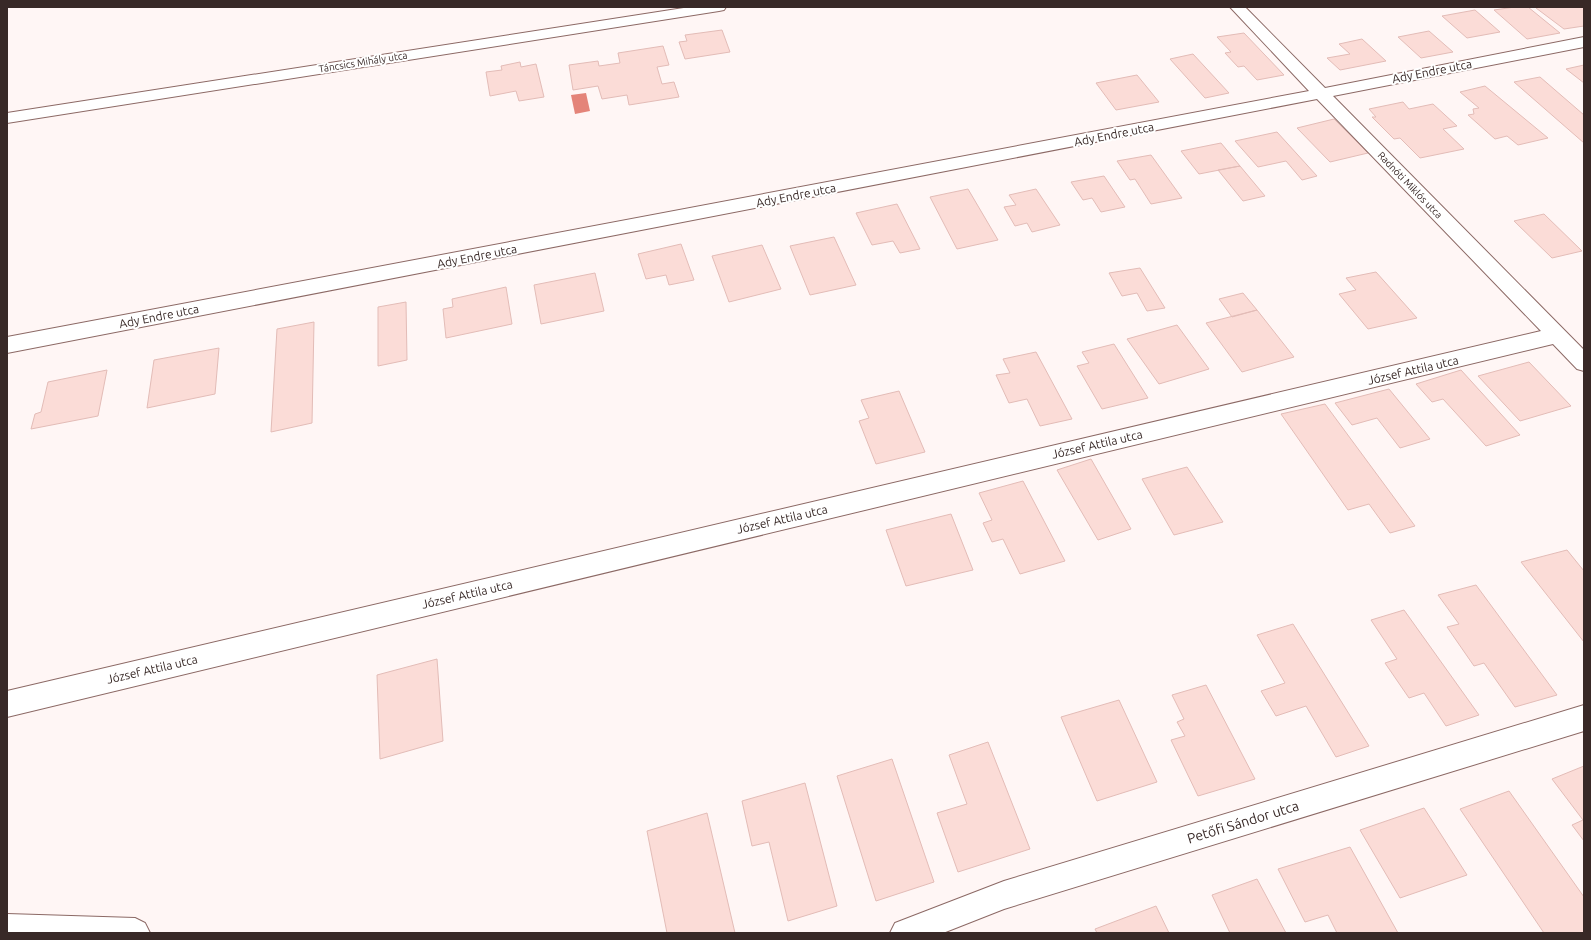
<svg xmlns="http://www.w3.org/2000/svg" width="1591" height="940" viewBox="0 0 1591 940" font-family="Ubuntu,sans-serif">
<rect width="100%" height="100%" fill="#fff6f5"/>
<!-- water -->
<path fill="#e48479" d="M586,93L590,111L575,114L571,95Z"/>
<!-- building -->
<path fill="#fbdcd7" stroke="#e3bcb7" d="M1515,7H1528L1560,33L1527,39L1494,10Z
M1540,7H1584V26L1564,29L1536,8Z
M1475,10L1500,32L1467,38L1442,16Z
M722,30L730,52L685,59L679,42L687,41L685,35Z
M1429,31L1453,52L1421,58L1398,37Z
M1244,33L1284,75L1257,80L1244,66L1238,67L1225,53L1231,52L1217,37Z
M1362,39L1386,61L1340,70L1327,58L1350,54L1339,44Z
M663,46L669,65L657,67L662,84L674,82L679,97L629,105L627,95L602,99L598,86L573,90L569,65L598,61L599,66L620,63L618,53Z
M1193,54L1229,93L1205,98L1170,59Z
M520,62L521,67L536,64L544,97L519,101L516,91L490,96L486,72L502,70L501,66Z
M1584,65V83L1566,69Z
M1137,75L1159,102L1116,110L1096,83Z
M1540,77L1584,115V143L1514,82Z
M1485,86L1548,138L1518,145L1507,136L1495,139L1468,115L1474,114L1473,109L1479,108L1460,92Z
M1403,102L1409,109L1433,104L1457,126L1443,129L1464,149L1420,158L1400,138L1394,139L1372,117H1376L1369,109Z
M1334,119L1368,153L1330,162L1297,128Z
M1277,132L1317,176L1302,180L1286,161L1258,167L1235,141Z
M1221,143L1240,166L1199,174L1181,151Z
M1151,155L1182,198L1151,204L1135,179L1130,180L1117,161Z
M1240,166L1265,196L1243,201L1218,170Z
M1104,176L1125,207L1101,212L1092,198L1083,200L1071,182Z
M968,189L998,240L957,249L930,197Z
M1036,189L1060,225L1032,232L1027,223L1015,226L1004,207L1016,205L1009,195Z
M897,204L920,249L900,253L893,241L872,245L856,213Z
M1544,214L1582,251L1552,258L1514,221Z
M834,237L856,285L810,295L790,246Z
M681,244L694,280L669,285L666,275L646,279L638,254Z
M762,245L781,289L729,302L712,256Z
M1140,268L1165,308L1147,311L1137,293L1122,296L1109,273Z
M1376,272L1417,318L1368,329L1339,294L1356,290L1346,278Z
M595,273L604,311L541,324L534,285Z
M506,287L512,324L446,338L443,309L453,307L452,299Z
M1243,293L1257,310L1232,317L1219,299Z
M406,302L407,360L378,366V307Z
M1257,310L1294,357L1242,372L1206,323Z
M314,322L312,423L271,432L277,329Z
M1177,325L1209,369L1159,384L1127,339Z
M1114,344L1148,398L1102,409L1077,366L1089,363L1082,352Z
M219,348L215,394L147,408L154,360Z
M1036,352L1072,419L1040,426L1027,399L1009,403L996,375L1010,373L1003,359Z
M1529,362L1571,406L1520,421L1478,376Z
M107,370L98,416L31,429L35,414L41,412L48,382Z
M1461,370L1520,435L1486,446L1443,399L1432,402L1416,384Z
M1389,389L1430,439L1400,448L1377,418L1352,425L1335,403Z
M899,391L925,452L876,464L859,421L869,418L861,400Z
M1325,404L1415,526L1390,533L1369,504L1348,510L1281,414Z
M1091,459L1131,529L1098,540L1057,470Z
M1187,467L1223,522L1174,535L1142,479Z
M1023,481L1065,561L1020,574L1003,539L992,542L983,523L992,520L979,493Z
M951,514L973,570L906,586L886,530Z
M1567,550L1584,571V642L1521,562Z
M1476,585L1557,695L1515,707L1484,663L1474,666L1447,627L1459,624L1438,595Z
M1404,610L1479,715L1446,726L1424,693L1409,698L1385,663L1397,659L1371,620Z
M1293,624L1369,746L1336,757L1306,706L1276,716L1261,691L1285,683L1257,635Z
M437,659L443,741L380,759L377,675Z
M1206,685L1255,779L1198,796L1171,740L1185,736L1177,722L1184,719L1172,695Z
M1119,700L1157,782L1097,801L1061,717Z
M988,742L1030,849L958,872L937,813L967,804L949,755Z
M892,759L934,882L876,901L837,776Z
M1584,766V841L1572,825L1583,820L1552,779Z
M805,783L837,906L788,921L769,842L752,846L742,801Z
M1509,791L1584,897V933H1544L1460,809Z
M1424,808L1467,875L1400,898L1360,830Z
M707,813L735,933H667L647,831Z
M1350,847L1398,933H1337L1328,915L1305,922L1278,869Z
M1257,879L1286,933H1230L1212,895Z
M1156,906L1169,933H1097L1095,929Z"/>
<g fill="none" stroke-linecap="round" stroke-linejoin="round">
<!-- street casing -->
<g stroke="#8c6965" stroke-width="2">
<path id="street" d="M690,7H726L724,10L719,11L7,123V113Z
M1230,7H1245L1325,88L1584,37V47L1333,96L1584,350V371L1577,369L1553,344L7,717V691L1541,331L1317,99L7,353V337L1309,91Z
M1584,705V731L1004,909L943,933H890L895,923L1004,881Z"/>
</g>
<!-- secondary casing -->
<g stroke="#8c6965" stroke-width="2">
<path id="secondary" d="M7,914L135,918L145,923L150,933H7Z"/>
</g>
<!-- street -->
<use href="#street" fill="#fff" fill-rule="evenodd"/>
<!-- secondary -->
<use href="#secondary" fill="#fff" fill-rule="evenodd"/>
</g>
<g text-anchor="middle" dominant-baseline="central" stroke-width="4" stroke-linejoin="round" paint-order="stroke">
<!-- far-street labels -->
<g font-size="10" fill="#382927" stroke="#fff">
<text transform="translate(363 62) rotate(-9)">Táncsics Mihály utca</text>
<text transform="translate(1410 185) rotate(46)">Radnóti Miklós utca</text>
</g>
<!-- street labels -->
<g font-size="12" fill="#382927" stroke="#fff">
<text transform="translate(1432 71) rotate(-11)">Ady Endre utca</text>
<text transform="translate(1114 134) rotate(-11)">Ady Endre utca</text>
<text transform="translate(796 195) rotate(-11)">Ady Endre utca</text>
<text transform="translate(477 256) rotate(-11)">Ady Endre utca</text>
<text transform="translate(159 316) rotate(-11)">Ady Endre utca</text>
<text transform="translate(1413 370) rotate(-13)">József Attila utca</text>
<text transform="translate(1097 444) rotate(-13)">József Attila utca</text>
<text transform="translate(782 519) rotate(-13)">József Attila utca</text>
<text transform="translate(467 594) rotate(-13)">József Attila utca</text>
<text transform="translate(152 669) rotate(-13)">József Attila utca</text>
</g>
<!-- near-street labels -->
<g font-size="14" fill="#382927" stroke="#fff">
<text transform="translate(1243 822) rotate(-17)">Petőfi Sándor utca</text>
</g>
</g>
<!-- border -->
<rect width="1591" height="940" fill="none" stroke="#382927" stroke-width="16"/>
</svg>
